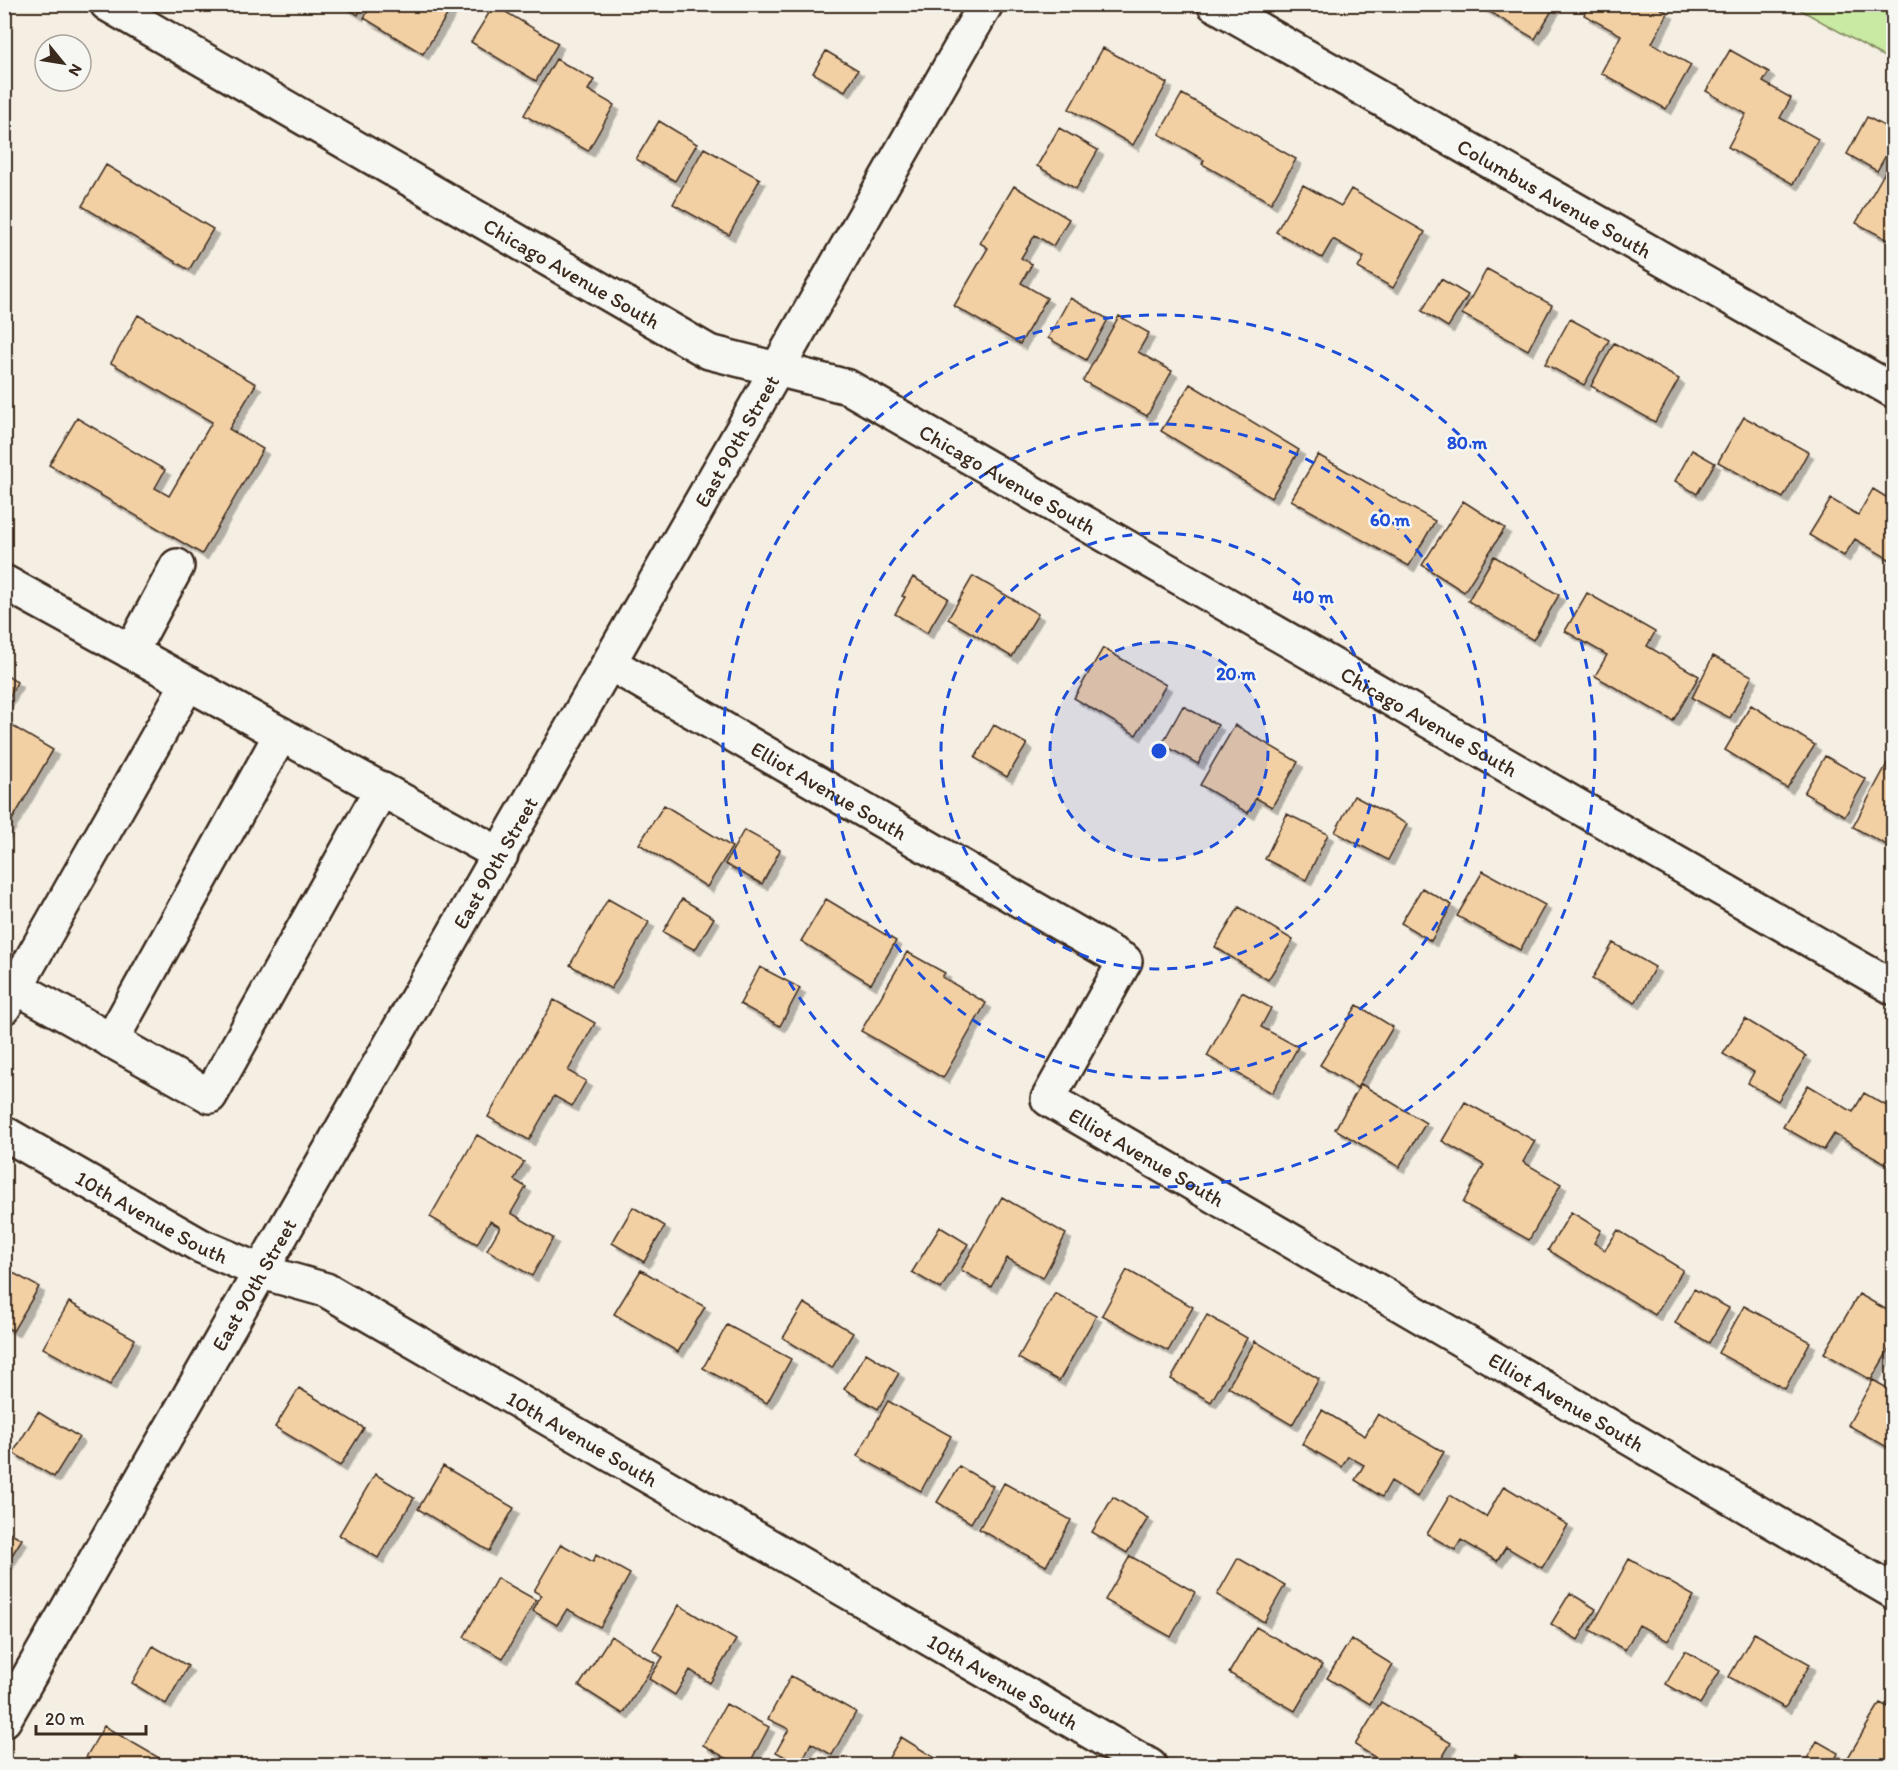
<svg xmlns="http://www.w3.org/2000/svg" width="1898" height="1770" viewBox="0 0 1898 1770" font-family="Itim,sans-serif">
<defs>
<filter id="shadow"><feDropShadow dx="5.5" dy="5.5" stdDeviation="0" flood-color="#0004"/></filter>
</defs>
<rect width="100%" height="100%" fill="#f5eee2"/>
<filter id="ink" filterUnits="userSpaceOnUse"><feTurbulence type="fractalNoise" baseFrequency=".0167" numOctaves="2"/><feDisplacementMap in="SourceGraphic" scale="12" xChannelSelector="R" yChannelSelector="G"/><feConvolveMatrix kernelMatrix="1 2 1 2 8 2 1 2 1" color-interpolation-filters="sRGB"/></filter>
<g filter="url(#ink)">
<!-- green -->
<path fill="#c9eaa3" stroke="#828a60" stroke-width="1.5" d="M1792,5H1893V62Z"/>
<!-- building -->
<path fill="#f3d0a4" stroke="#3b2a1e" stroke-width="1.5" filter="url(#shadow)" d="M341,4H364L358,15Z
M372,4H416L423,9L426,4H454L423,54L364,18Z
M1477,4H1556L1535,39Z
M1589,4H1653L1668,13L1652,43L1691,65L1666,109L1601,73L1621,35L1584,15Z
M494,5L558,43L536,81L471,42Z
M1103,48L1167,83L1133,145L1069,109Z
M1730,50L1769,72L1763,82L1791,98L1780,118L1818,139L1793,184L1728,147L1746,114L1706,91Z
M826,51L858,70L845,91L813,73Z
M556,59L594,80L588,90L614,105L588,151L524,115Z
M1182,94L1296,159L1271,203L1202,164L1204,160L1159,134Z
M1867,117L1894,131V141L1877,171L1847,154Z
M659,121L697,144L675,181L636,159Z
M1059,128L1098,150L1076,189L1037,166Z
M704,148L760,179L729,235L673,204Z
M1894,156V243L1856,223Z
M106,165L213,229L189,270L82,206Z
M1303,185L1341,206L1351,189L1425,232L1393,288L1358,268L1364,257L1333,239L1322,258L1276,232Z
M1014,186L1069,219L1053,246L1035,235L1021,258L1032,264L1021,283L1047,298L1020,344L954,306L988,248L980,243Z
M1487,269L1552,305L1528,350L1462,314Z
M1441,279L1468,295L1448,327L1422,311Z
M1070,298L1108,319L1086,360L1048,338Z
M138,315L256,384L229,429L263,449L202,554L49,465L77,418L165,470L155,488L169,496L212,422L111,363Z
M1119,316L1149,333L1138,352L1172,371L1147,416L1083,381Z
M1570,319L1609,340L1584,385L1545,364Z
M1614,343L1679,379L1655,422L1591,386Z
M1190,384L1299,450L1271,498L1161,431Z
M1744,417L1808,452L1783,498L1718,462Z
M1692,450L1715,463L1697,494L1675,481Z
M1318,455L1435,521L1409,566L1291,500Z
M1873,489L1894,502V562L1855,539L1844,556L1809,535L1831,499L1858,515Z
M1463,501L1505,528L1464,592L1422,565Z
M1494,556L1559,595L1533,640L1468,601Z
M973,576L1038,614L1012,657L948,619Z
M913,577L948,598L927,633L895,614L905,597L902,596Z
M1587,593L1655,632L1647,646L1699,676L1673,721L1595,676L1607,655L1565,631Z
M1103,648L1166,685L1136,735L1074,698Z
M1713,656L1752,676L1730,718L1692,698Z
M4,674L17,682L4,708Z
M1751,705L1815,745L1787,788L1725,750Z
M1183,706L1218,725L1198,764L1162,744Z
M4,717L7,723L53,750L4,834Z
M994,725L1027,744L1007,777L975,758Z
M1235,725L1298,762L1272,807L1256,798L1248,813L1200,785Z
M1825,756L1866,779L1845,816L1804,793Z
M1888,762L1894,765V849L1853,827Z
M1354,796L1407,824L1388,860L1335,832Z
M664,805L732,847L707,887L639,844Z
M1287,814L1328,834L1306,880L1265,859Z
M744,830L780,850L762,884L725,864Z
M1483,871L1545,905L1520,950L1457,916Z
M1422,888L1452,905L1431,941L1401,923Z
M608,899L649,922L611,989L570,965Z
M682,899L714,918L695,950L663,932Z
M826,899L896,941L871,984L801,941Z
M1239,907L1293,940L1268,980L1215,947Z
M1613,943L1655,967L1635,1003L1592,979Z
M907,952L945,973L942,977L986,1003L943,1078L861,1031Z
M760,967L800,988L780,1026L740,1004Z
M1242,992L1271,1008L1261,1027L1298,1047L1272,1093L1207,1056Z
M554,1000L595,1023L568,1071L586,1081L572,1106L554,1096L529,1140L488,1117Z
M1357,1005L1393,1027L1357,1088L1320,1065Z
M1745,1019L1806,1056L1778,1101L1748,1083L1754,1072L1723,1054Z
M1361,1084L1426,1123L1399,1167L1335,1129Z
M1808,1085L1853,1112L1864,1093L1894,1110V1168L1834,1134L1824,1150L1783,1127Z
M1465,1102L1535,1141L1523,1162L1561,1184L1529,1240L1463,1203L1484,1165L1442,1141Z
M477,1135L524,1162L514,1180L526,1187L511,1213L553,1238L532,1276L487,1250L500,1227L490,1221L477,1244L430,1217Z
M1002,1197L1066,1234L1043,1278L1007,1258L991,1287L961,1270Z
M633,1207L665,1226L644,1262L612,1243Z
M1571,1212L1601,1230L1594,1243L1605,1250L1618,1230L1683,1270L1655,1315L1548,1250Z
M940,1227L968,1244L941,1289L912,1272Z
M4,1268L39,1287L13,1331L4,1326Z
M641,1270L705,1307L678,1352L614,1314Z
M1127,1270L1193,1307L1168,1351L1102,1315Z
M1694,1289L1729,1308L1709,1343L1675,1323Z
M1055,1293L1096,1316L1059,1381L1018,1358Z
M1859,1294L1894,1314V1341L1871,1380L1824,1353Z
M69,1302L135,1339L110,1385L43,1348Z
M804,1303L853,1333L832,1368L783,1338Z
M1744,1306L1810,1342L1785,1389L1718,1353Z
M1207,1315L1247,1338L1211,1402L1171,1379Z
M727,1325L791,1359L767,1403L703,1368Z
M1255,1341L1319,1379L1292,1425L1228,1387Z
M866,1353L899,1373L878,1409L844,1389Z
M1873,1380L1894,1392V1451L1848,1425Z
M299,1388L364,1428L340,1466L275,1427Z
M888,1401L951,1436L921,1491L857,1456Z
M1322,1410L1365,1436L1378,1414L1444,1452L1417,1497L1391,1481L1382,1497L1355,1480L1364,1465L1348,1456L1342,1467L1302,1444Z
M38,1412L79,1437L54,1477L13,1453Z
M443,1466L514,1508L489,1551L418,1509Z
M959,1466L993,1486L971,1523L937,1502Z
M375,1474L414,1498L378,1558L339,1535Z
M1004,1483L1071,1520L1046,1566L979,1529Z
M1504,1486L1568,1525L1542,1568L1506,1547L1497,1561L1461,1540L1455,1550L1427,1534L1450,1495L1486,1517Z
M1113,1497L1148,1518L1127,1553L1092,1532Z
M4,1529L22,1539L4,1568Z
M561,1544L593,1562L596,1555L630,1574L600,1627L567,1609L557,1625L533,1611L541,1595L534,1591Z
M1130,1556L1195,1592L1171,1637L1105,1600Z
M1238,1558L1285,1585L1264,1622L1217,1595Z
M1629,1559L1694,1596L1668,1641L1639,1625L1625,1650L1590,1630Z
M497,1578L536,1600L503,1658L464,1637Z
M1570,1593L1596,1609L1578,1640L1551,1624Z
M679,1605L736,1640L710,1683L690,1670L675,1695L649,1679L663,1657L653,1650Z
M1256,1627L1322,1665L1295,1711L1229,1673Z
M1754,1633L1810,1664L1785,1708L1729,1677Z
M611,1636L655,1663L623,1714L579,1686Z
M1351,1639L1393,1665L1370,1704L1327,1678Z
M153,1646L188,1666L166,1704L132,1683Z
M1685,1651L1720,1671L1700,1704L1666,1684Z
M791,1676L856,1712L832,1755L811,1743L800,1765L776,1752L789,1729L768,1719Z
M1381,1702L1451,1743L1437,1766H1389L1355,1745Z
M1880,1703L1894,1710V1766H1884L1880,1763L1879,1766H1843Z
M726,1704L769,1727L748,1766H740L703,1745Z
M104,1726L173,1766H81Z
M901,1737L948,1766H884Z
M1817,1741L1838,1753L1832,1766H1803Z
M1515,1756L1533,1766H1510Z"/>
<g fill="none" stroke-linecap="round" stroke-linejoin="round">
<!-- minor casing -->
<g stroke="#3b2a1e" stroke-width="38">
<g id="minor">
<path id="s1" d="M107,4L709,352L848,387L1894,988"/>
<path id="s2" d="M1214,4L1894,391"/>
<path d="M4,582L501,855"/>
<path d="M131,652L177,566"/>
<path id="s3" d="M611,664L1125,961L1048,1099L1894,1592"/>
<path d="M4,981L16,987L188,683"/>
<path d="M4,1007L16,987L210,1096L381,790"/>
<path d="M111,1041L281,734"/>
<path id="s4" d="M4,1133L201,1246L262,1272L326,1290L1150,1766"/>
<path id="s5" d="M4,1720L986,4"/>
</g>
</g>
<!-- minor -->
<use href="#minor" stroke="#f6f6f2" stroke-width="33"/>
</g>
</g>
<!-- distance rings -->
<circle cx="1159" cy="751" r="109" fill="#1d4ed8" fill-opacity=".12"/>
<g fill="none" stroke="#1d4ed8" stroke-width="3" stroke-dasharray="10 8">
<circle cx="1159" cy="751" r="109"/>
<circle cx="1159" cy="751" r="218"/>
<circle cx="1159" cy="751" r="327"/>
<circle cx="1159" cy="751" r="436"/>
</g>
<g text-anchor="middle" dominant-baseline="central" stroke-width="5" stroke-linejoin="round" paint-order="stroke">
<!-- street labels -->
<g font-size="21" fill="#3b2a1e" stroke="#f6f6f2">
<text stroke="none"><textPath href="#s2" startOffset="392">Columbus Avenue South</textPath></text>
<text stroke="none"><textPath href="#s1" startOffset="537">Chicago Avenue South</textPath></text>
<text stroke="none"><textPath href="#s5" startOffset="1474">East 90th Street</textPath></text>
<text stroke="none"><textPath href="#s1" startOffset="1023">Chicago Avenue South</textPath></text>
<text stroke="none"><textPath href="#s1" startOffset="1509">Chicago Avenue South</textPath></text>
<text stroke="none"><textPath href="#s3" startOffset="252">Elliot Avenue South</textPath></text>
<text stroke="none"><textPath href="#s5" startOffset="988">East 90th Street</textPath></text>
<text stroke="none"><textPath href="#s3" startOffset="866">Elliot Avenue South</textPath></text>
<text stroke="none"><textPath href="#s4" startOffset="170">10th Avenue South</textPath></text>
<text stroke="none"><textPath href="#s5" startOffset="502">East 90th Street</textPath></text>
<text stroke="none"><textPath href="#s3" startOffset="1352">Elliot Avenue South</textPath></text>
<text stroke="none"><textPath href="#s4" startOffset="656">10th Avenue South</textPath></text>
<text stroke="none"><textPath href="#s4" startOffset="1142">10th Avenue South</textPath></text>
</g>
</g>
<circle cx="1159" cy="751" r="9" fill="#1d4ed8" stroke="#f6f6f2" stroke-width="3"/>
<g font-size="18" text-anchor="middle" font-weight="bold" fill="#1d4ed8" stroke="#f6f6f2" stroke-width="5" stroke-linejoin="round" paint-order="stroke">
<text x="1467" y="449">80 m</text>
<text x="1390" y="526">60 m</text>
<text x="1313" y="603">40 m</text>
<text x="1236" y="680">20 m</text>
</g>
<!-- margin -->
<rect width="1898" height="1770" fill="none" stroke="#f6f6f2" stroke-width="24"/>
<rect x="12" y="12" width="1874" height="1746" fill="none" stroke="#3b2a1e" stroke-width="2" filter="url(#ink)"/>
<!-- north arrow -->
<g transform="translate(63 63) rotate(120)"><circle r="28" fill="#f6f6f2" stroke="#aba49d" stroke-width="1.5"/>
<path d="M0-4.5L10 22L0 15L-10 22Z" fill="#3b2a1e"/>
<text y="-9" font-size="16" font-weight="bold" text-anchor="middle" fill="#3b2a1e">N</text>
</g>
<!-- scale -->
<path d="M36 1725v9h110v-9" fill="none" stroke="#3b2a1e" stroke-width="3"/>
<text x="45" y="1725" font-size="18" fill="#3b2a1e" stroke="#f6f6f2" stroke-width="4.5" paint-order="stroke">20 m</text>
</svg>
